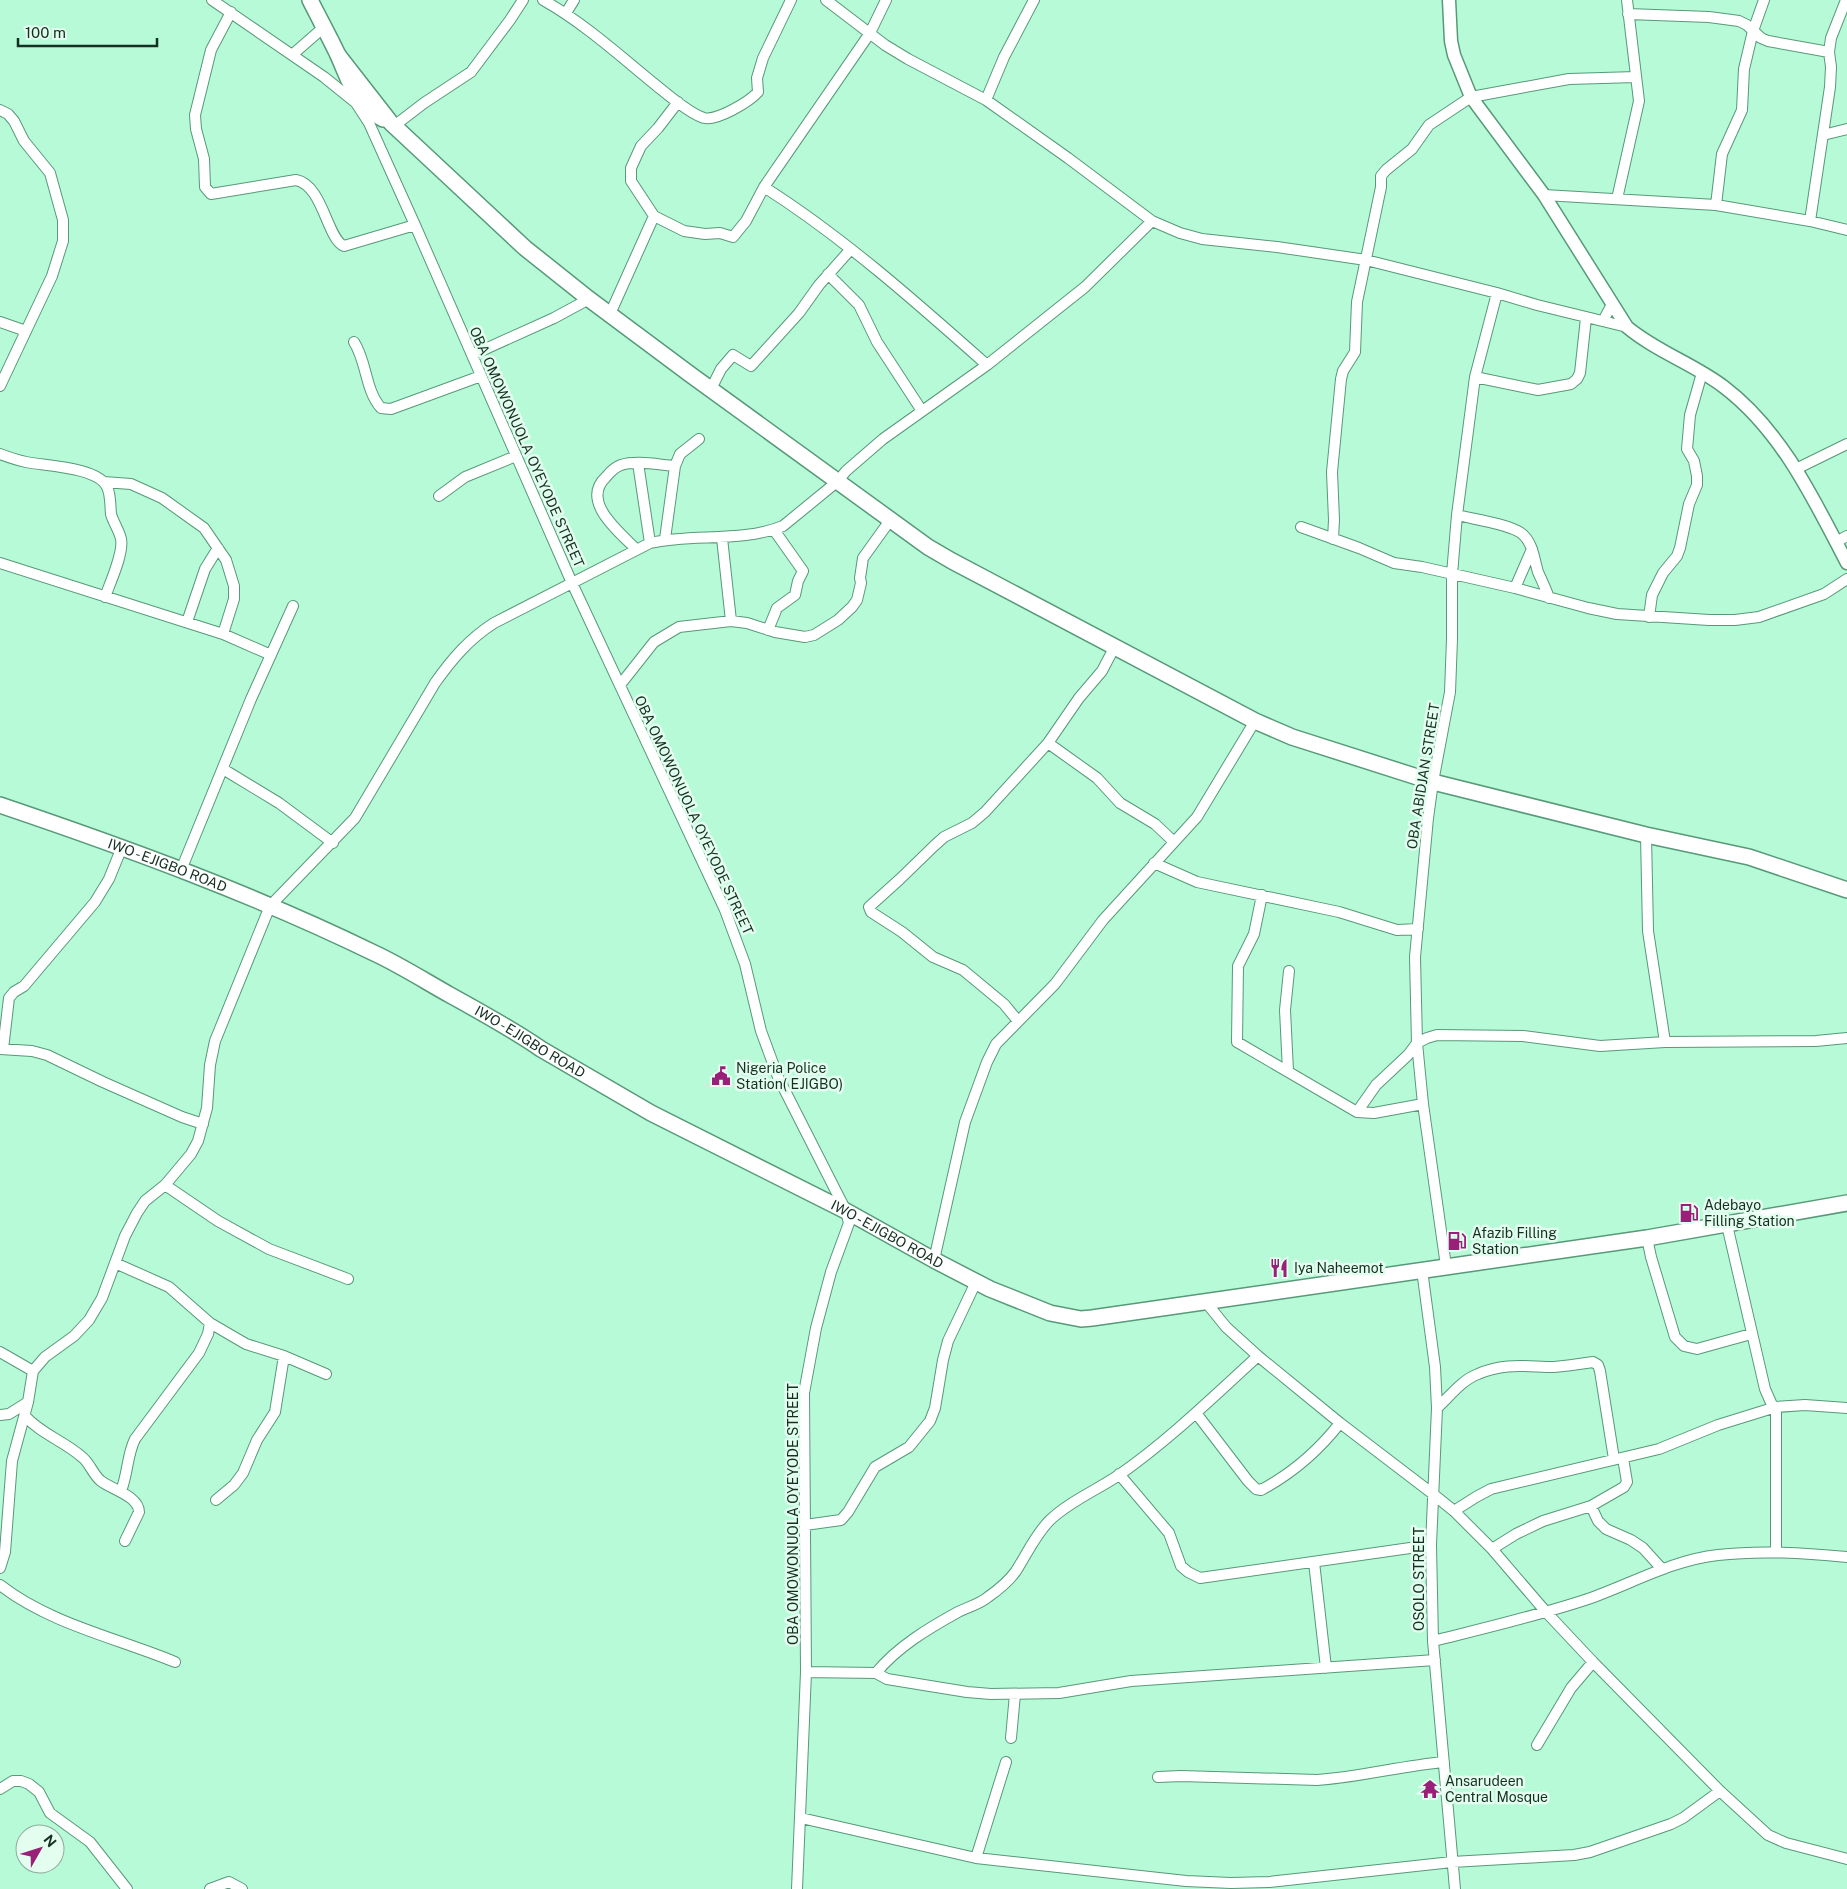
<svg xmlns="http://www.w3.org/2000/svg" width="1847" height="1889" viewBox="0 0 1847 1889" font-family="'Public Sans',sans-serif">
<rect width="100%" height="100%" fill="#b6fad7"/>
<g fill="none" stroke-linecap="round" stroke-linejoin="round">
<!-- minor casing -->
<g stroke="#579979" stroke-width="12">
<path id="minor" d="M212,0L324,77L355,102L359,99
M543,0C584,23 620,56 657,86C668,95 690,114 704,118C717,121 749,102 758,92L757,78L763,58L791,0
M826,0L885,45L908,59L986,100L1068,158L1152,221L1180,233L1202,239L1277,247L1366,260L1497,293L1537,305L1627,327
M231,12L211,50L195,115L196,129L204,159L205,187L211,194L296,180C323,185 327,239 344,246L415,225
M566,13L574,0
M1628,14L1709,17L1739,21L1747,25L1761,38L1768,41L1829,52
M292,55L324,27
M986,100L1004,57L1034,0
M678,102L658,128L641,146L631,168V181L654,216L684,231L705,234L720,233L733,237L746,221L764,187L870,33L886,0
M356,103L369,123L415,225L572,583L725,910L745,964L761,1031L778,1077L846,1211L849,1223L831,1272L816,1328L804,1393L806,1672L797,1889
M0,110L8,114L14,121L24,141L50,173L63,220V241L52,276L0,386
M394,126L424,103L471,72L510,20L523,0
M1823,135L1847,129
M764,187C844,238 916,302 987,365
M1544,195L1716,205L1810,221L1847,230
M1617,199L1639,101L1627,0
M1716,205L1722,154L1742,110L1744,69L1753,31L1764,0
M1810,221L1830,87L1831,67L1829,52L1831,38L1846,0
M828,274L859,305L877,342L922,411
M610,314L654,216
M1603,321L1612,304
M0,322L26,331
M354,342C367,362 365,390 381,408L391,409L481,376
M472,355L554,318L589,299
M1475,377L1538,390L1571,384L1577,379L1580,373L1586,318
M711,389L721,369L733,355L751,366L799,313L819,285L850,250
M0,454C8,457 17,460 26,462C45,466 98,467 107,487C111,495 110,505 111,514C113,522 119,530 121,539C124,553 110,583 105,597
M638,463L650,543
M1796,469L1847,444
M104,482L131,484L162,498L204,528L226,560L234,586V599L223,634
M439,496L465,477L516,456
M1457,515C1473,519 1509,524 1521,533C1533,542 1534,559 1538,572C1542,581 1546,589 1549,598
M1301,527L1359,548L1394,563L1422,567L1515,588L1588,608L1617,614L1709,620H1735L1759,617L1824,594L1847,579
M722,538L731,621
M665,539L675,466L680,454L699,439
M1333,539L1334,520L1332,472L1341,379L1343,371L1355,352L1357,302L1381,187V176L1386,170L1412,149L1429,125L1471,97L1569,79L1636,77
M1836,542L1847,536
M636,549C619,532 580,501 606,477C610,472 615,467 621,465C637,460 659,465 675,466
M0,563L223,634L271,655
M1515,588L1532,549
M1649,617L1652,595L1663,573L1677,556L1680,548L1689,504L1697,485V476L1694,461L1687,449L1690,415L1702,373
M187,622L205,569L218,548
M768,630L777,608L795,595L798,581L803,571L774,530
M620,685L654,642L679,627L731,621L747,623L775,632L805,637L814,635L838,620L852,607L857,600L861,583L860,578L863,558L891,519
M1048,743L1097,778L1120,803L1155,824L1173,841
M223,769L279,803L333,843
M1646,835L1648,931L1665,1042
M1154,863L1197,882L1339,912L1397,930L1418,929
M181,870L251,699L293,606
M1262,895L1254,934L1238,966L1237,1042L1357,1112L1374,1113L1423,1104
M1018,1021L1004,1004L963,970L933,957L902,932L871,912L869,907L900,879L934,846L944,837L972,823L985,812L1048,743L1079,698L1102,671L1114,648
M0,1049L32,1051L47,1055L103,1082L182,1117L203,1124
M3,1049L9,998L14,992L24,986L95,902L109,879L122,847
M1288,1071L1285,1010L1289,971
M1357,1112L1376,1085L1408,1055L1417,1043L1427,1038L1437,1035L1523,1036L1600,1046L1665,1042L1816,1041L1847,1038
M165,1185L218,1221L269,1249L348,1279
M1727,1225L1765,1389L1772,1405L1776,1407
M1647,1238L1651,1257L1675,1337L1684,1346L1697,1349L1751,1334
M934,1260L965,1122L987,1062L996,1044L1055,984L1103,920L1197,817L1255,721
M115,1263L169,1287L210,1323L246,1344L284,1356L326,1374
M1446,1266L1423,1104L1417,1043L1415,957L1428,818L1433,782L1450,692L1452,639V574L1457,515L1475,377L1497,293
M1422,1270L1435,1367L1437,1408L1431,1545L1433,1641L1455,1889
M1205,1301L1226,1327L1258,1356L1340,1423L1433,1494L1454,1511L1492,1549L1546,1612L1593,1662L1720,1791L1768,1835L1786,1843L1847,1859
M0,1352L33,1371
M1437,1408C1450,1396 1462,1380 1478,1374C1505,1362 1528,1367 1554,1367C1567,1366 1580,1364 1593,1362L1598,1365L1600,1371L1614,1459
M1196,1413L1248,1481L1256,1489L1261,1490C1291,1474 1319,1450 1340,1423
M0,1415L9,1414L28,1402
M25,1416C41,1434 64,1441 82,1457C90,1463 93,1475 101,1481C111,1489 139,1496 139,1512L125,1541
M1119,1474L1169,1533L1181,1566L1188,1572L1200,1578L1431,1545
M121,1491C128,1473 127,1455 135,1439L199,1353L208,1334L210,1323
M216,1500L234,1485L243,1473L257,1440L275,1412L284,1356
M1591,1506L1598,1521L1606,1529L1631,1540L1643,1548L1662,1569
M1454,1511L1476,1497L1491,1489L1659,1449L1718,1425L1776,1407L1805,1405L1847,1408
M805,1525L841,1520L848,1512L875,1467L909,1447L930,1421L935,1408L943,1360L948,1341L976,1282
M1492,1549L1516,1534L1543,1521L1591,1506L1624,1487L1627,1482L1623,1458
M1776,1552V1407
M1314,1562L1326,1668
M0,1568L5,1552L12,1461L28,1402L33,1371L45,1357L74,1336L89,1320L102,1298L125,1236L137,1213L145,1201L165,1185L191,1154L198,1141L207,1108L210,1065L215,1041L270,906L355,818L435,683C452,659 469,639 494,623L650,543C693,533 741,543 783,526L838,481L846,471L883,439L987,365L1085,287L1152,221
M0,1585C50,1624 117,1638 175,1662
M1433,1641C1485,1628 1537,1616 1588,1599C1631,1584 1672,1560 1718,1555C1761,1550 1804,1553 1847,1557
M806,1672L876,1673L887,1679L967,1692L991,1694L1059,1693L1131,1681L1435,1660
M876,1673C897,1647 929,1628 958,1612C968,1607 980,1604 988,1597C998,1590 1009,1581 1016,1571C1027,1554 1035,1535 1050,1520C1070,1501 1097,1490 1119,1475C1169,1440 1213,1397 1258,1356
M1011,1738L1015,1694
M1537,1745L1571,1688L1593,1662
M1158,1777L1181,1776L1317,1780C1360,1777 1401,1766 1444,1762
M0,1789L13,1781H21L29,1784L39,1792L50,1813L90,1842L127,1889
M801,1818L976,1858L1186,1881L1231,1883L1269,1882L1452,1862L1574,1855L1590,1852L1671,1824L1683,1818L1720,1791
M976,1858L1006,1762
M210,1889L229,1882L242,1889"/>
</g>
<!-- tertiary casing -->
<g stroke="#579979" stroke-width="15">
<path id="tertiary" d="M1449,0L1451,41L1454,55L1471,97L1544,195L1627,327C1657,352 1694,364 1724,387C1782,431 1814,500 1847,563"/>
</g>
<!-- secondary casing -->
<g stroke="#579979" stroke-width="18">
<g id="secondary">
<path d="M310,0C319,18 329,36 338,55C350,82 355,104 383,119"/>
<path d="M338,55L391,123L525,248L589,299L691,375L928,547L952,561L1255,721L1292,737L1433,782L1646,835L1749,857L1847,890"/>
<path id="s1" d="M0,805C127,848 253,894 374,953C400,965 425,981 450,995C481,1012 512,1029 541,1049L651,1113L846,1211L934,1260L990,1289L1050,1313L1081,1319L1092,1318L1647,1238L1847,1203"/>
</g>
</g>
<!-- minor -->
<use href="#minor" stroke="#fff" stroke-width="10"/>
<!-- tertiary -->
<use href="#tertiary" stroke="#fff" stroke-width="12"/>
<!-- secondary -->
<use href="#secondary" stroke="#fff" stroke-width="15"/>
</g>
<!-- icons -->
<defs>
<g id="civic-bare" transform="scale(1.5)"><path d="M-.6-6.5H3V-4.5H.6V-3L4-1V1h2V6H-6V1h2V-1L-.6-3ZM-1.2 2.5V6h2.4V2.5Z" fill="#991f79" stroke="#e3fdef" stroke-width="2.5" paint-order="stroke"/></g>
<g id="fuel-bare" transform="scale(1.5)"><path d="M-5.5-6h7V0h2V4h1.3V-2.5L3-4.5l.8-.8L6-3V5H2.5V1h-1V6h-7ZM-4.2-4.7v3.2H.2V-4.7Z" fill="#991f79" stroke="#e3fdef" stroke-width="2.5" paint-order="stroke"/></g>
<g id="restaurant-bare" transform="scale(1.5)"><path d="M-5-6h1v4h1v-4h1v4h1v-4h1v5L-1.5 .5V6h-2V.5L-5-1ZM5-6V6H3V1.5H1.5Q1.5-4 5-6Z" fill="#991f79" stroke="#e3fdef" stroke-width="2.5" paint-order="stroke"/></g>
<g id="temple-bare" transform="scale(1.5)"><path d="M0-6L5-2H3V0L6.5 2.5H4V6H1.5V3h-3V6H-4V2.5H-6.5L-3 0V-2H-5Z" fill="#991f79" stroke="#e3fdef" stroke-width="2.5" paint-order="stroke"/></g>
</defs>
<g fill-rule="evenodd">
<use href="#civic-bare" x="721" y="1076"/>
<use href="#fuel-bare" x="1689" y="1213"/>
<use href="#fuel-bare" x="1457" y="1241"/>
<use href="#restaurant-bare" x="1279" y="1268"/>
<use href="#temple-bare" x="1430" y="1789"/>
</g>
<g text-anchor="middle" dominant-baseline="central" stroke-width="5" stroke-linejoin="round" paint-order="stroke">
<!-- street labels -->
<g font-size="14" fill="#153023" stroke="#e3fdef">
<text transform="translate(527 447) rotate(66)">OBA OMOWONUOLA OYEYODE STREET</text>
<text transform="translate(1423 776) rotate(-81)">OBA ABIDJAN STREET</text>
<text transform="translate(694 815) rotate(65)">OBA OMOWONUOLA OYEYODE STREET</text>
<text stroke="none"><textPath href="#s1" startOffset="178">IWO - EJIGBO ROAD</textPath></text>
<text stroke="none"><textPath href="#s1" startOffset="582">IWO - EJIGBO ROAD</textPath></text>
<text stroke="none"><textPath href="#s1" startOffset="988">IWO - EJIGBO ROAD</textPath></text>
<text transform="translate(793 1514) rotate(-90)">OBA OMOWONUOLA OYEYODE STREET</text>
<text transform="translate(1419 1579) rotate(-90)">OSOLO STREET</text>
</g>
<!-- poi labels -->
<g font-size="14" fill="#153023" stroke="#e3fdef" text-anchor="start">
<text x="736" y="1068">Nigeria Police<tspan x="736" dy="16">Station( EJIGBO)</tspan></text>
<text x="1704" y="1205">Adebayo<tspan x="1704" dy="16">Filling Station</tspan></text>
<text x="1472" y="1233">Afazib Filling<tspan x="1472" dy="16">Station</tspan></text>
<text x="1294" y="1268">Iya Naheemot</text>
<text x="1445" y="1781">Ansarudeen<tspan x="1445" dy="16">Central Mosque</tspan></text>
</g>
</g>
<!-- north arrow -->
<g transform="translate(40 1849) rotate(51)"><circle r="24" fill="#e3fdef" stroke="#91ab9d"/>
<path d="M0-4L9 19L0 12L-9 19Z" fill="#991f79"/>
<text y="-8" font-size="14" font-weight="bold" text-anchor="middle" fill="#153023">N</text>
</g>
<!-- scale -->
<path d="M18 38v8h139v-8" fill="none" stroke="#153023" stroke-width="2.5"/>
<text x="25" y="38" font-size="15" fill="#153023" stroke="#e3fdef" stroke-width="4" paint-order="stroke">100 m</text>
</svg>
